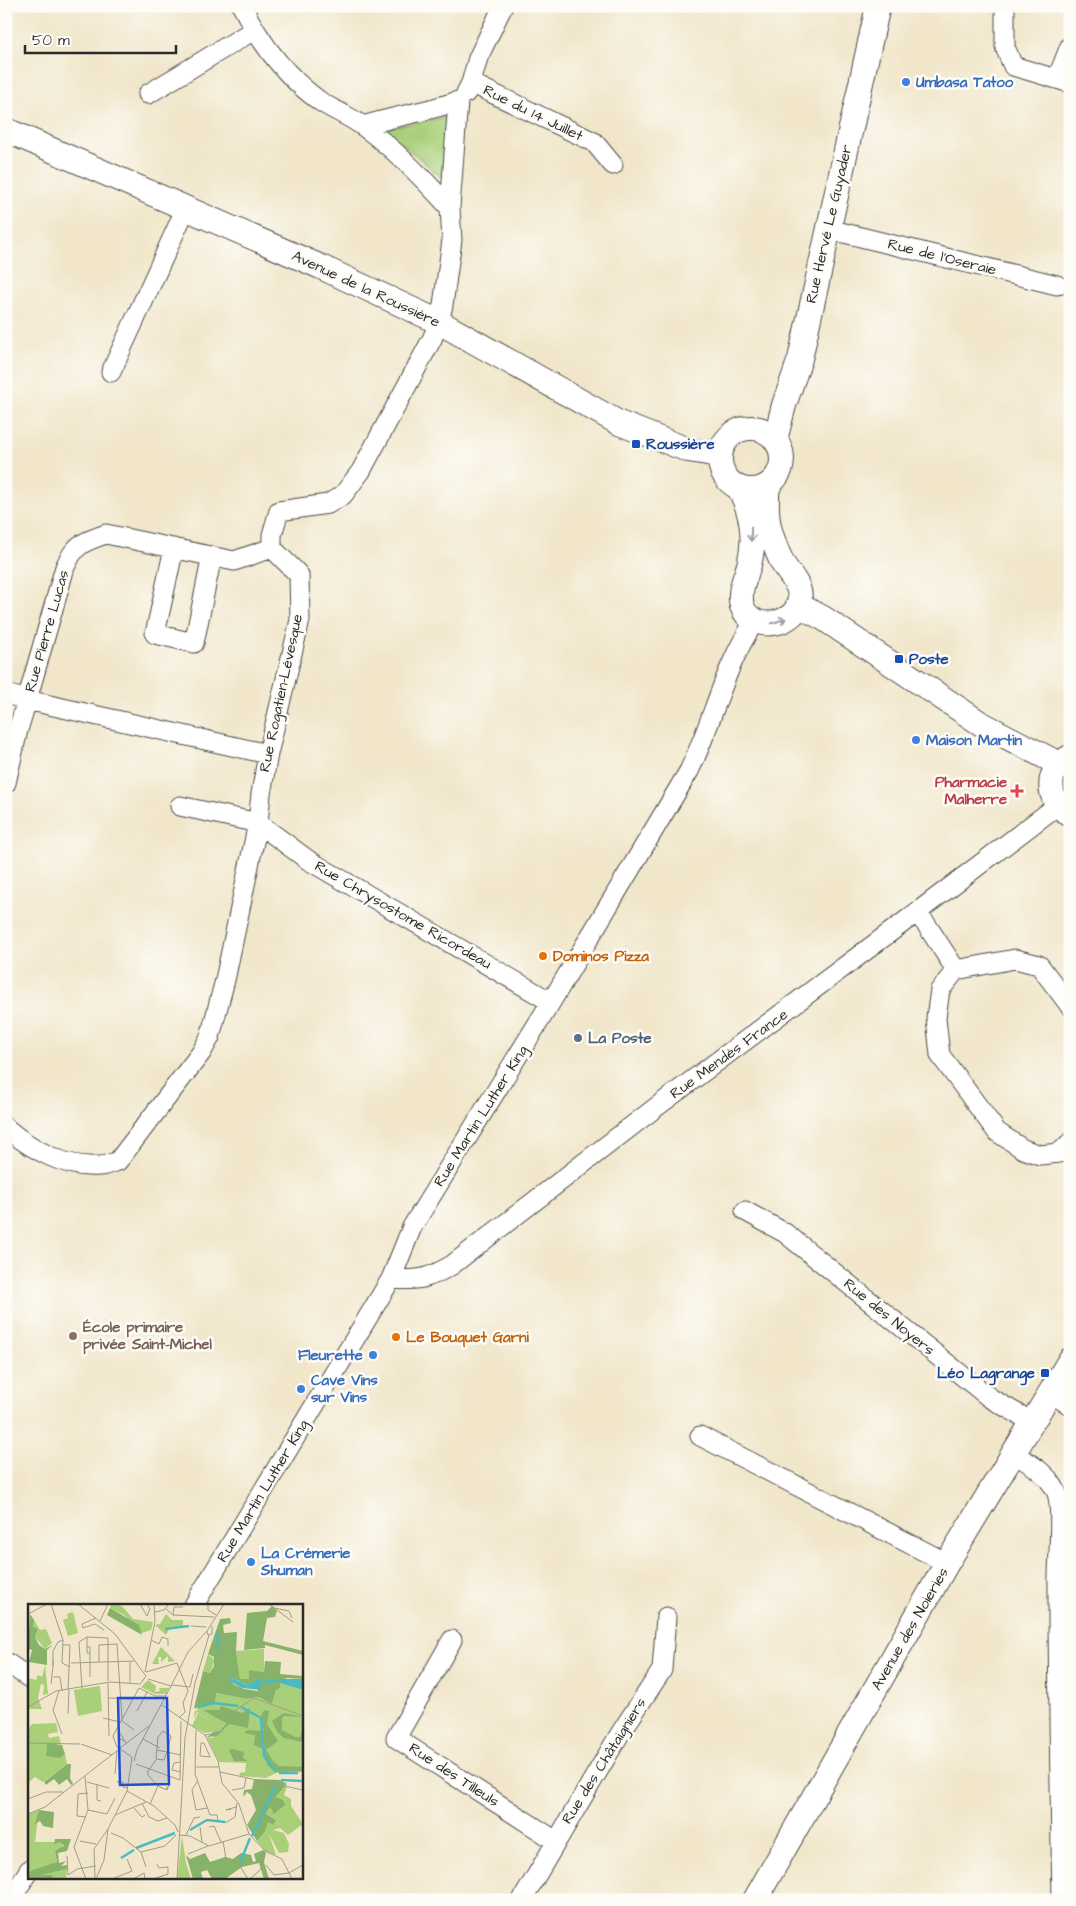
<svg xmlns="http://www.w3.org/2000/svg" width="1076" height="1906" viewBox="0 0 1076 1906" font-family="'Architects Daughter',sans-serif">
<rect width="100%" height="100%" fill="#fdfcf7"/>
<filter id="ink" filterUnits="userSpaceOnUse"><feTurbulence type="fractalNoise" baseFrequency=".02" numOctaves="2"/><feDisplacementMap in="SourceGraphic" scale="10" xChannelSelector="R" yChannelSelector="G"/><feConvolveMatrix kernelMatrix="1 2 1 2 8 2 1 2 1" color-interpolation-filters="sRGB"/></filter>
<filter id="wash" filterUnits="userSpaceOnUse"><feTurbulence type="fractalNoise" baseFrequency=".0096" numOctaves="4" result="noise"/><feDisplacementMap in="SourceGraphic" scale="20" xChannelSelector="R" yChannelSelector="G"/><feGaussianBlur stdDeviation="1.12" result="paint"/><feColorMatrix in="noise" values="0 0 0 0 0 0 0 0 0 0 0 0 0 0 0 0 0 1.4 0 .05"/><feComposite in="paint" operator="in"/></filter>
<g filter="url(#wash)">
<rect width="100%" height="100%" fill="#f1e6ca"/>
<!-- green -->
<path fill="#a9cf79" stroke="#6a7d52" d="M447,117L442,178L384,128Z"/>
</g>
<g filter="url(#ink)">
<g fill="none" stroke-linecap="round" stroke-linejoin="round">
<!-- minor casing -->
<g stroke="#494743" stroke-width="21">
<path id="minor" d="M1005,6V47L1013,66L1070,83
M1057,79L1070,46
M471,83L594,142L613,165
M466,93L471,83L478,58L503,6
M148,94L254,30
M363,126C395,116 426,112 458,101L450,208
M828,229L1057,285
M111,372L186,208
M174,548L155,634L194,643L212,556
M6,694L27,700L18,730L6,783
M268,754L27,700L65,567C75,544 83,542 106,534L234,561L272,548
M180,806L258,823L308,860L551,1002
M916,913L926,924L956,970
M1070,1006L1039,965L1015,959L956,970L940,990L936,1018L940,1055L997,1132L1023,1149L1040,1155L1059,1153L1070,1143
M6,1128C31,1149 66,1169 99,1166C106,1166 112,1163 118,1161L201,1053L210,1037L225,980L258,823L261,794L268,754L300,620L299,575L272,548V535L279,511L328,504L343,495L361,471L432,339L439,322L443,305L452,240L450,208C424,179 396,150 364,127C351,117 335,111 321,102C287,78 261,44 242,6
M745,1211L785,1233L990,1398L1034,1423
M391,1279C419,1281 428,1279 452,1265L655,1108L916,913L1058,805
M1050,1393L1070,1405
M700,1436L947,1563
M1014,1454C1030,1463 1048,1474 1056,1491C1064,1507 1057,1564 1058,1585C1058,1690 1060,1795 1062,1900
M194,1605L391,1279L412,1227L551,1002L689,771C713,722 724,666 755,621
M452,1640L396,1738L556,1841
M6,1662L29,1678
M11,1900L29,1870
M522,1900L621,1732L662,1670L666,1617"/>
</g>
<!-- tertiary casing -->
<g stroke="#494743" stroke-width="26">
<path id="tertiary" d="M6,130L321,267L439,322L619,423L688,450L720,455
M720 459a31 31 0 1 1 62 0a31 31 0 1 1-62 0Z
M775,440L784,405L800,359L878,6
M739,488C752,512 756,539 749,565C745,579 738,592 742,606C751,632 791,627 799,604C804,585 787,574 781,560C777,552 774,543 771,534C766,518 766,502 768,485
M798,605L823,618L980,723L1059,764
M1070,757C1045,769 1045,801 1070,814
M755,1900L947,1563L1070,1360"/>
</g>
<!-- minor -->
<use href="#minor" stroke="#fff" stroke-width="19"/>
<!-- tertiary -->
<use href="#tertiary" stroke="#fff" stroke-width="24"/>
</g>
<!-- one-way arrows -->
<defs><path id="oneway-shaft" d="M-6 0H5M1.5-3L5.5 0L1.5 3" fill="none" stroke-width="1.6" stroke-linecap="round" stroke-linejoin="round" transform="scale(1.25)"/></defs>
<g stroke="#a0a0a0">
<use href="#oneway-shaft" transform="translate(751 534) rotate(90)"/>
<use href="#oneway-shaft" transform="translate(779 621) rotate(-18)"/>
</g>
</g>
<!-- markers -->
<g fill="#3f7fe0" stroke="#fdfcf7" stroke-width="2">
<circle cx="906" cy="82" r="5"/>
<circle cx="916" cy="740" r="5"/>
<circle cx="373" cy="1355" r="5"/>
<circle cx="301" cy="1389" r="5"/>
<circle cx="251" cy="1562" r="5"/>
</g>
<g fill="#1a4fb4" stroke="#fdfcf7" stroke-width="2">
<rect x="631" y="439" width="10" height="10" rx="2.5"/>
<rect x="894" y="654" width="10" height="10" rx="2.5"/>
<rect x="1040" y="1368" width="10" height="10" rx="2.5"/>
</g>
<path fill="#e0444e" stroke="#fdfcf7" stroke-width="2" d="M1014.5 783.5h5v5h5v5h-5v5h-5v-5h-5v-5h5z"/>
<g fill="#e8710a" stroke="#fdfcf7" stroke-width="2">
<circle cx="543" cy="956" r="5"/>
<circle cx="396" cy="1337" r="5"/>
</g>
<circle fill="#5c6f8a" stroke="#fdfcf7" stroke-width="2" cx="578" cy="1038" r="5"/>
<circle fill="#8d6e63" stroke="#fdfcf7" stroke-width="2" cx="73" cy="1336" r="5"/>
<g text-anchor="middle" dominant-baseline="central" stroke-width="5" stroke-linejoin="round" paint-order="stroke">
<!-- shop labels -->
<g font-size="15" font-weight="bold" fill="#366cbe" stroke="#fdfcf7" text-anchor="start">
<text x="916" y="82">Umbasa Tatoo</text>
<text x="926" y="740">Maison Martin</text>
<text x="363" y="1355" text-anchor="end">Fleurette</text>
<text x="311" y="1380">Cave Vins<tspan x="311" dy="17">sur Vins</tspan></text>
<text x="261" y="1553">La Crémerie<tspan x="261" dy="17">Shuman</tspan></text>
</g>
<!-- street labels -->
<g font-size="15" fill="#2b2b2b" stroke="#fdfcf7">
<text transform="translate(533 113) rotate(26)">Rue du 14 Juillet</text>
<text transform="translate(829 224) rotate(-77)">Rue Hervé Le Guyader</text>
<text transform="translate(942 257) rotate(14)">Rue de l'Oseraie</text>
<text transform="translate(366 289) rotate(25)">Avenue de la Roussière</text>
<text transform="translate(47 631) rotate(-74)">Rue Pierre Lucas</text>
<text transform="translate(281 693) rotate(-78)">Rue Rogatien-Lévesque</text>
<text transform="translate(403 915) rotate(30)">Rue Chrysostome Ricordeau</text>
<text transform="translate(729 1054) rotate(-36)">Rue Mendès France</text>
<text transform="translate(481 1116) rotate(-58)">Rue Martin Luther King</text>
<text transform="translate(889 1317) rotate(39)">Rue des Noyers</text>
<text transform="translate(263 1491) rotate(-59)">Rue Martin Luther King</text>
<text transform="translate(910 1629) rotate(-60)">Avenue des Noieries</text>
<text transform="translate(604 1761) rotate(-58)">Rue des Châtaigniers</text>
<text transform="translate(454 1775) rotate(33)">Rue des Tilleuls</text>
</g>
<!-- transit labels -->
<g font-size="15" font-weight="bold" fill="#164399" stroke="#fdfcf7" text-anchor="start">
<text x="646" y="444">Roussière</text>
<text x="909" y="659">Poste</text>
<text x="1035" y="1373" text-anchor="end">Léo Lagrange</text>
</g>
<!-- health labels -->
<g font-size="15" font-weight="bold" fill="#be3a42" stroke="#fdfcf7" text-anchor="end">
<text x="1007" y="782">Pharmacie<tspan x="1007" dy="17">Malherre</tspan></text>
</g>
<!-- food labels -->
<g font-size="15" font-weight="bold" fill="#c56008" stroke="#fdfcf7" text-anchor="start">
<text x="553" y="956">Dominos Pizza</text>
<text x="406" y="1337">Le Bouquet Garni</text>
</g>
<!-- service labels -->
<g font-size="15" font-weight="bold" fill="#4e5e75" stroke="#fdfcf7" text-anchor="start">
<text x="588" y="1038">La Poste</text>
</g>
<!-- education labels -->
<g font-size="15" font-weight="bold" fill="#785e54" stroke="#fdfcf7" text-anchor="start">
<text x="83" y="1327">École primaire<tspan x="83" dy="17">privée Saint-Michel</tspan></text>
</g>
</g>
<!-- overview -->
<g transform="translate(28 1604)">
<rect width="275" height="275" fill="#f1e6ca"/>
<path d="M83,0L94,2L105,15L125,18L123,26L114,29L96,11L82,4ZM45,8L50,29L40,32L35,16L40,14L39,10ZM6,16L12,26L18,25L24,39L17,45L7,33L10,25L4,21ZM133,43L147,57L140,58V52L133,58V53H130L131,60H124ZM236,45V68L221,67V75H212L208,47ZM180,50L187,56L182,69L175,67ZM17,61L20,90L15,91L16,81L13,80L10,94L14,105H0V74L8,76L10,71L14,73ZM251,79L275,86V168L248,169L238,174L212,172L211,169L217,168L218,159L191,158L179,133L185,134L184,118L169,108L166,115L167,107L171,106L166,104L188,89L219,95L230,93L244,100L248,86L253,84ZM72,82L74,107L50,112L46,86ZM28,119L30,128L20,130L21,134L31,132L33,140L19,139L18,151L32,154L37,150L39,160L15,178L7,173L0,179V125L4,120ZM254,183H259L256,191L263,195V202L275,220L260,231L252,224L245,226L256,229L261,240L260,248L251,249L241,230L248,251L238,248L229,237L240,218L248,216L238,210L242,203L246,209V194ZM11,206L7,238H33L36,245L27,247L29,258L0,270V210ZM154,232L158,259L163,275H149ZM39,265L38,275L15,273L14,271Z" fill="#a9cf79"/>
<path d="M244,2L249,7L247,13L239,14L235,37L275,47V51L237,41V44L216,46L219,9L239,7ZM82,4L111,21L114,31L79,11ZM2,10L6,16L5,22L10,25L7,33L11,41L17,45L25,41L19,46V61L1,58L4,46L0,45ZM202,14L203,19L195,21L196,29L209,28L208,47L212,75H221V66L236,68L237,57L253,58L252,70L275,72V75L259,74L251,78L253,84L248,86L244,100L230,93L219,95L188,89L187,98L166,104L175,67L182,69L186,62V53L180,50L192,15ZM202,73L219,81L229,77L230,87L216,85L205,80ZM193,102L214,109L222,104L220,124L201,120L189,132L179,133L198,119L175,106H191ZM236,106L241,107L239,120L250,137L238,146L245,157L251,162L275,163V167L248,168L239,161L235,145L226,141L227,131L216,129L220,126L236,127L232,114ZM256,109L275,113L256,112L254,115V126L267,133H272L275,125L274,138L256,134L250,129L244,117ZM19,139L34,141L37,150L32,154L18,152ZM204,145L216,148L215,154L220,157H206L201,146ZM39,160H43L42,174L45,180L43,181L39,175L31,181L26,175L18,181L16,178ZM226,175L252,176L259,180L247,193L255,196L257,201L246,210L242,203L238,210L248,216L245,221L240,218L237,227L229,237L219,221L228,206L223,191L219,188L215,193L216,186L224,185ZM11,206L26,208L25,224L15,222L12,217L7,220ZM27,235H43L39,247L30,249L31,259L38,257L33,262L39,261V265L14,271H24L25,275H0L2,267L29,258L27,247L36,242L32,238L26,240ZM235,246L238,249L236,258L241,275H236L231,259L214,263L197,275H184L179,266L173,268L175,275H165L158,251L162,255L177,249L182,258L197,253L205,255L213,249L223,251L225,258L228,257L226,250Z" fill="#86b269" fill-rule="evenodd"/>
<path d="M170,109L184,118L186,114L199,119L192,127L177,129L164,122Z" fill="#a9cf79"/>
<path d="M138,10L144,16H155V23L142,24L138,31L127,21L132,20ZM120,76L128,82L127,88L132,87L131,84H141L138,90H127L113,83Z" fill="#a9cf79"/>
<path d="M202,73L219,81L231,75L233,86L214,84L201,77ZM251,75H275V86L251,79Z" fill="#4cbbc1"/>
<path fill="none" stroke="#4cbbc1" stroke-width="2.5" d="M137,25L161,22M189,29L191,46M231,78L250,77M170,103L186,99L210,102M213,103L233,114L236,152L248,168M251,169H270M253,176L275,177M162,226L179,216L197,218M224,232L248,181M108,244L147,229M93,254L106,246M212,259L222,234"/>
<path fill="none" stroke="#a29b8a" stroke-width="1" d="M23,0L35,36L34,59L42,63M50,0L87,30L118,72L113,79M112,0L119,12L122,5L119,0M180,0V6L188,11M241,0L265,18M246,4L261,7L264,14M138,5L145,11L186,13M127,8L136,6L141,0M0,10L19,0M145,11L146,3H155M68,14L54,20L55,24L67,20L76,26M72,17L80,0M163,22L178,23M184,22V30L180,31L179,27L196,0M59,33V49H62M123,36L131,40L134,33L140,35V42M89,40L94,115M35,41H42L40,86M59,43H62V73M25,56V62V47L30,38L35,36M71,58V41L89,40M102,58V79M43,59L106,57M149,59L160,87L155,99L157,108L151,114M117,68L127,17L126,0M118,68L149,59M25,73H32L34,87M120,75L143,82M80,79L81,132M23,80L25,62M144,81L162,83L165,70M143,82L160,48L179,27M111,84L127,92H138M54,85L51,38L59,33L80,34V77M31,87L25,106L34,130M80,94L105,95M134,101L177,131L190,157L194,179L211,200L221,230L237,247L254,255L264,275M0,103L28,87L82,78L113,80M109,107L119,88M40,110L41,86M75,114L92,118M93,116L106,126M168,126L167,170L182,211H189L190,216M177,131L193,128L209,105L226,94L275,112M115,135L132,144M97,137L90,134L92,129L98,139M0,139L52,140M173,139H176L182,153L172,152ZM53,140L84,151M92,144L121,122M104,153L89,143L85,132L111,84M128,155L130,133L135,127L143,132L139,148L152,151M128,155L136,156L139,148L128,146M106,157L109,146L143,82M153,158L146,159L144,166L153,168M108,160L152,176L153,117M168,163H191M192,168L275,186M87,170L89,147M57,172L60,206L46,243L58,275M170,176L164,186L168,206L179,204M93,177L89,178H95V183L100,184M59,178L81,184M69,180V196L73,197M130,182L139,186L141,181L138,185M204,186L216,184L218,174M99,187L126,202L147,221L150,228M0,195L18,188H35M114,199L121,213M122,200L130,182L120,171V167L128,156M106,204L114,213L117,211M203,205L198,206L208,203M60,206L79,210L87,194M0,210L17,203L90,146M87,211L118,198M58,213L49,212L50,190L60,189M121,213L130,217L139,214M197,219L207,213L209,199M172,223L174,238M181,223L186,222L193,238M83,229L95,234L113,248L137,242L148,231M151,231L162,232L181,242L221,230M158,231L166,214L172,213M52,237L68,240M195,237L198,255M113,248L118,263M160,250L180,242M39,252L40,271L49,265L68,262M210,259L220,275M238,261L246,271L261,269M261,269L275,261M67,274L66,245L80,225M68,275L76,256L80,225L99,187L104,153M84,275L104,267L99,255M105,275L116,269L117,275M125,275L140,270V263L131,264L129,260M149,275L157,134L167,79L181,31M222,275L233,265L236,247"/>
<path fill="#1d4ed8" fill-opacity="0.15" stroke="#1d4ed8" stroke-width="2.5" d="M90,94H139L141,180L92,181Z"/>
<rect width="275" height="275" fill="none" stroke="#2b2b2b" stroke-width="2.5"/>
</g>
<!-- margin -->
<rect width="1076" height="1906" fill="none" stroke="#fdfcf7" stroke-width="25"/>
<!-- scale -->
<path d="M25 45v8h151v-8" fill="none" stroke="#2b2b2b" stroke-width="2.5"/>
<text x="32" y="45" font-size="15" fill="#2b2b2b" stroke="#fdfcf7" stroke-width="4" paint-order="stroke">50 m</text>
</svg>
